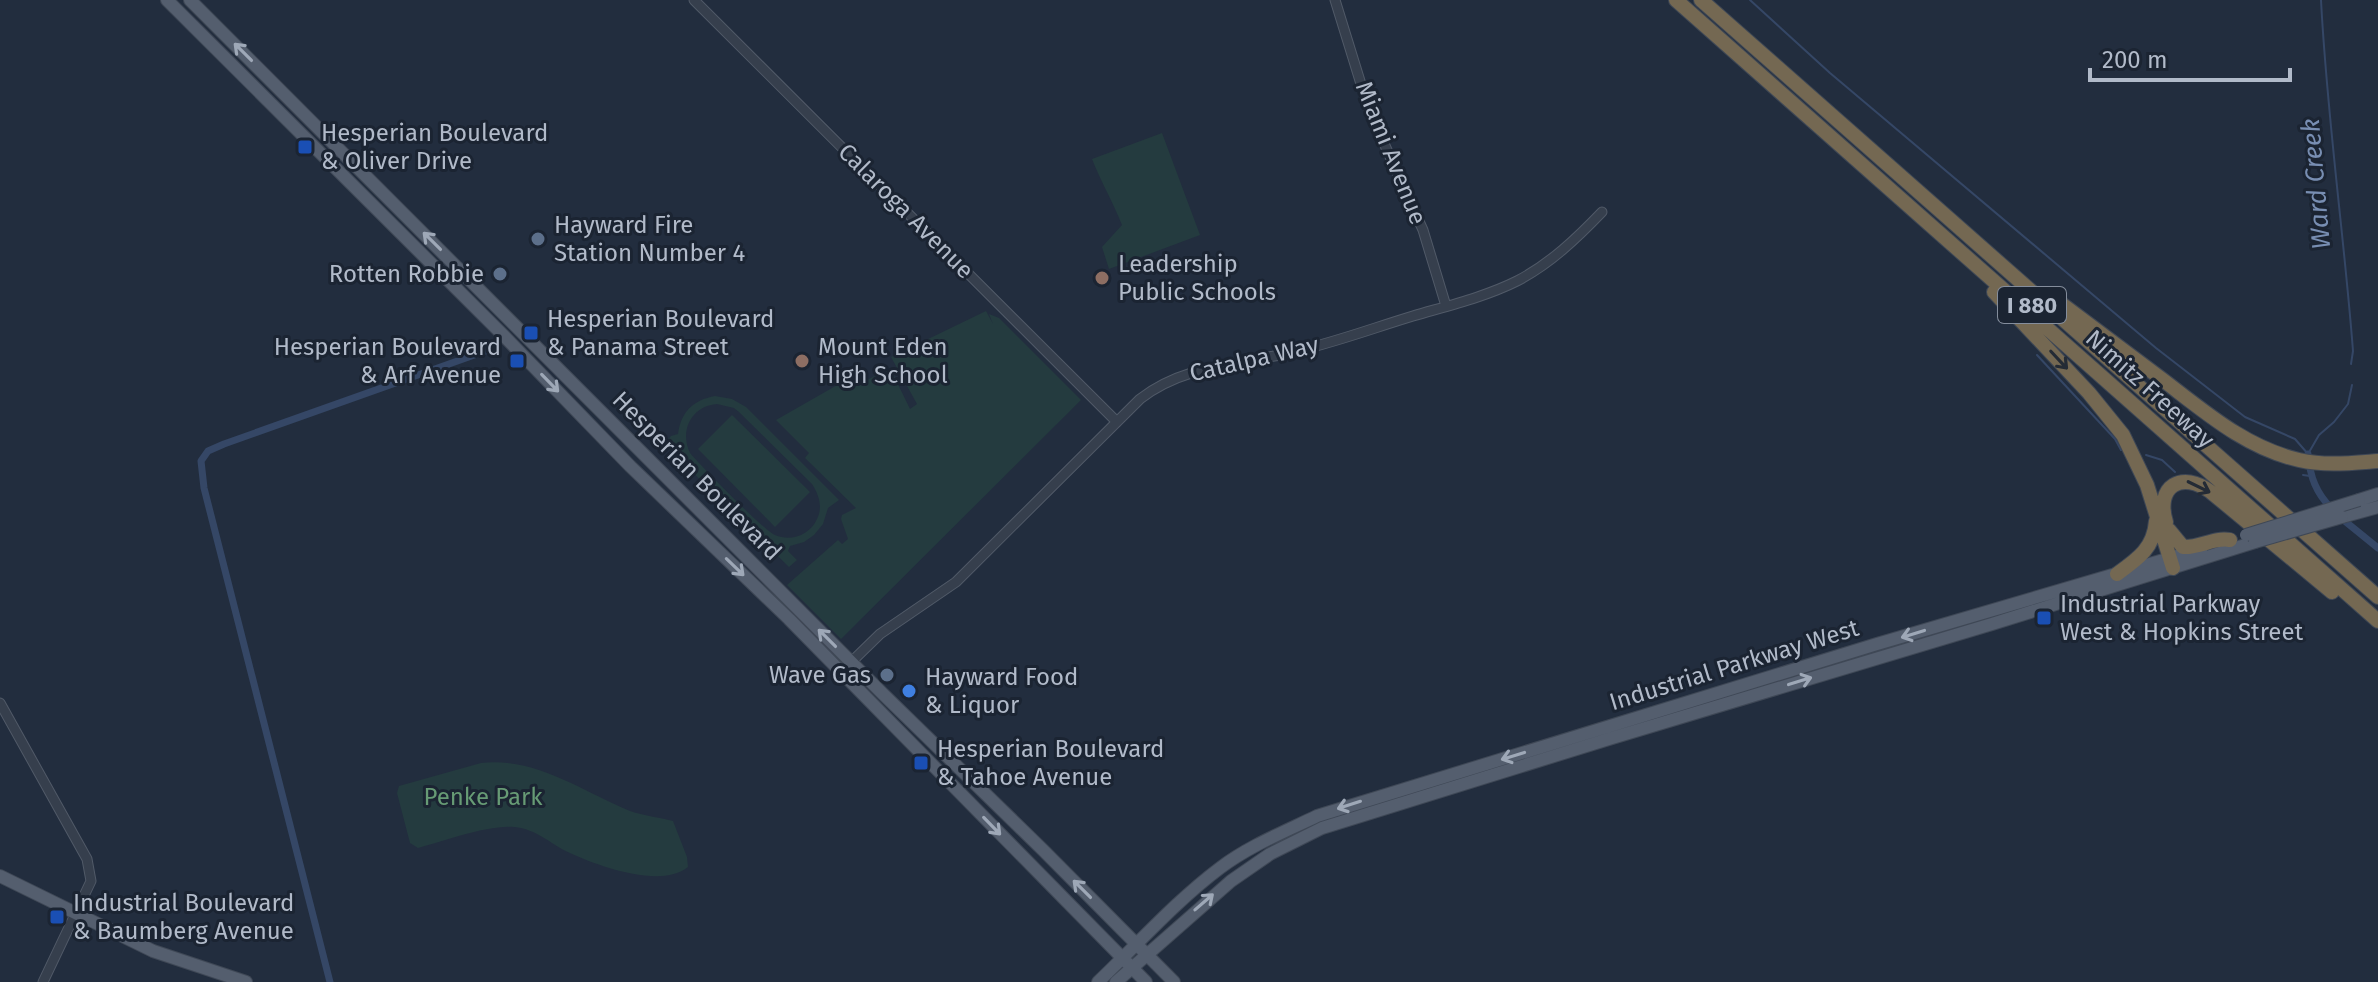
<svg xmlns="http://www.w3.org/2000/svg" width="2378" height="982" viewBox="0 0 2378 982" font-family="'Fira Sans',sans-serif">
<rect width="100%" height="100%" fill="#222d3e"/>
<!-- green -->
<path fill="#243b3f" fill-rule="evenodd" d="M1162,133L1200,235L1109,269L1102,247L1122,225C1113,202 1101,182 1092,159Z
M986,311L993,324L989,314L999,318L1081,400L841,639L787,585L838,540L842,544L848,539L841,519L842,515L856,508L805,458L809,453L776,420L839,384L843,389L865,377L867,380L886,370L892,372L910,409L917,404L891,357Z
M715,396L732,399L746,407L839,500L828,508L823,524L814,535L804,542L790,546L788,551L797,560L789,567L664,444L671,436L678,434C681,412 693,400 715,396ZM717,404L734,408L739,412L812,484C819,495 823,507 817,519C810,535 791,542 775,535C762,529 701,466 690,453C679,430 692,406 717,404Z
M732,415L810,492L775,527L698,449Z
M481,763C536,757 581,791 630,811C644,816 659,817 673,821L687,857L688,867C661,889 598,866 570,853C550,844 537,829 514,827C486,825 446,841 418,848L410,843L397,793L399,786Z"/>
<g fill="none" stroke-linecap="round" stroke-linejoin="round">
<!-- stream -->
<path stroke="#354766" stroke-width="2" d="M1750,0L1830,73L2156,348L2245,417L2295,439L2308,454L2319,435L2334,422L2348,404L2352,385
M2321,0C2327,118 2344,234 2353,351L2351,364
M2037,355L2115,439L2121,450
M2146,455L2162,460L2175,472
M2303,475L2310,476"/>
<!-- canal -->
<path stroke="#354766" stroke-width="7" d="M2308,454C2310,477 2316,493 2332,509
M2341,518L2378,548
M330,982L204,488L201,461L208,451L224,444L494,348"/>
<!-- minor casing -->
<g stroke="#515a68" stroke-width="11">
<path id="minor" d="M694,0L1117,422
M1335,0L1369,110L1423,230L1446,306
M841,672L880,634L956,582L1140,399C1182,366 1233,365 1284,354C1328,345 1370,329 1413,316C1447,306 1485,297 1517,281C1550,264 1577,238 1602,212
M0,703L87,859L91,881L43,982"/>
</g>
<!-- major casing -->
<g stroke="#3f4856" stroke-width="14">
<path id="major" d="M167,0L504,336L630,466L789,619L1146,982
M190,0L882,693L1043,850L1174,982
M2359,500L2378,494
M2342,517L2378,507
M0,876L153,951L246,982
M1098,982C1138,944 1176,901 1220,868C1249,846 1284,832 1317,816L1877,644L2201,549
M1116,982L1231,881L1270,854L1322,828L1612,738L1992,624L2255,542"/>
</g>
<!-- highway casing -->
<g stroke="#3e4755" stroke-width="16">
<path id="highway" d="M1676,0L2378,621
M1701,0L2378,597
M1994,292L2089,393L2123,435L2147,485L2173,568
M2051,296C2088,324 2126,352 2163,380C2205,412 2246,448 2299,460C2325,466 2351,463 2378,461
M2166,522C2155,486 2182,470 2211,492L2332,592
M2169,530L2183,547C2200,548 2214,537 2230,540
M2117,574C2138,559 2154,548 2156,521"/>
</g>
<!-- minor -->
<use href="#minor" stroke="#363f4d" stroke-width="9"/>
<!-- major -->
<use href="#major" stroke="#545e6e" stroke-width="12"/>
<!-- highway -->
<use href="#highway" stroke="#746852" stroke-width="14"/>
<!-- major-bridge casing -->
<g stroke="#3f4856" stroke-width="14" stroke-linecap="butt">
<path id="major-bridge" d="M2246,535L2359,500
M2255,542L2342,517"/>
</g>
<!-- major-bridge -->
<use href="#major-bridge" stroke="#545e6e" stroke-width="12"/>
</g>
<!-- one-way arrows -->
<defs><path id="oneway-shaft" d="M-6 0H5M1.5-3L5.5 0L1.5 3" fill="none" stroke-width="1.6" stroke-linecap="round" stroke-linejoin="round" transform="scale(2)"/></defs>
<g stroke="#9ea8b7">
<use href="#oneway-shaft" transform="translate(243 52) rotate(-135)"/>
<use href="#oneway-shaft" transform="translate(432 241) rotate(-135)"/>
<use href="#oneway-shaft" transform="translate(550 383) rotate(46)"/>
<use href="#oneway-shaft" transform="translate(735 567) rotate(44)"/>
<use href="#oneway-shaft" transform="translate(1913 634) rotate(163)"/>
<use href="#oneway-shaft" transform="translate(827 638) rotate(-135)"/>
<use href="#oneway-shaft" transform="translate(1800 681) rotate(-17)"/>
<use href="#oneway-shaft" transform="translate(1513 756) rotate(163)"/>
<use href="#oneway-shaft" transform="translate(1349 805) rotate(162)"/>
<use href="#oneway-shaft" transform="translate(992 826) rotate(46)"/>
<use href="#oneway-shaft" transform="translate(1082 889) rotate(-135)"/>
<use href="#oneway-shaft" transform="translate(1204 902) rotate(-41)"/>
</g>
<g stroke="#242b35">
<use href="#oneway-shaft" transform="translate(2059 360) rotate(47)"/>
<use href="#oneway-shaft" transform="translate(2199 487) rotate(26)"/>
</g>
<!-- markers -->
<g fill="#1a4fb4" stroke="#1b2432" stroke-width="3">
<rect x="297" y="139" width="16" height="16" rx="4"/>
<rect x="523" y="325" width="16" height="16" rx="4"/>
<rect x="509" y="353" width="16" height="16" rx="4"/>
<rect x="2036" y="610" width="16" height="16" rx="4"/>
<rect x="913" y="755" width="16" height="16" rx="4"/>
<rect x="49" y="909" width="16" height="16" rx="4"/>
</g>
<g fill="#5c6f8a" stroke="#1b2432" stroke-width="3">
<circle cx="538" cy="239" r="8"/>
<circle cx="500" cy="274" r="8"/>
<circle cx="887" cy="675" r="8"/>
</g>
<g fill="#8d6e63" stroke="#1b2432" stroke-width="3">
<circle cx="1102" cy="278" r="8"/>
<circle cx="802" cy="361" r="8"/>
</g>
<circle fill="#3f7fe0" stroke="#1b2432" stroke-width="3" cx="909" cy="691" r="8"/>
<g text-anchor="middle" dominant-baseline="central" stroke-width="6" stroke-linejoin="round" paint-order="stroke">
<!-- shield labels -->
<rect fill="#1b2432" stroke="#848d9c" stroke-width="2" x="1998" y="287" width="68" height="36" rx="6"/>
<g font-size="22" font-weight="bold" fill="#b1bac9">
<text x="2032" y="305">I 880</text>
</g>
<!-- poi labels -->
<g font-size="24" fill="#b1bac9" stroke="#1b2432" text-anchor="start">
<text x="321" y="133">Hesperian Boulevard<tspan x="321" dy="28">&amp; Oliver Drive</tspan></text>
<text x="554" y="225">Hayward Fire<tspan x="554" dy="28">Station Number 4</tspan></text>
<text x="1118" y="264">Leadership<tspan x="1118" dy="28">Public Schools</tspan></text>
<text x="484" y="274" text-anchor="end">Rotten Robbie</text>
<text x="547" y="319">Hesperian Boulevard<tspan x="547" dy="28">&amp; Panama Street</tspan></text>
<text x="501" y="347" text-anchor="end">Hesperian Boulevard<tspan x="501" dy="28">&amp; Arf Avenue</tspan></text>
<text x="818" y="347">Mount Eden<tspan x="818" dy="28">High School</tspan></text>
<text x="2060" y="604">Industrial Parkway<tspan x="2060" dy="28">West &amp; Hopkins Street</tspan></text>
<text x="871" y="675" text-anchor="end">Wave Gas</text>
<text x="925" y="677">Hayward Food<tspan x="925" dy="28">&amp; Liquor</tspan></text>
<text x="937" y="749">Hesperian Boulevard<tspan x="937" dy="28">&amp; Tahoe Avenue</tspan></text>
<text x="73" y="903">Industrial Boulevard<tspan x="73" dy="28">&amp; Baumberg Avenue</tspan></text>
</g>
<!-- street labels -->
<g font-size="24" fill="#b1bac9" stroke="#1b2432">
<text transform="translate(1391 153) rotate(68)">Miami Avenue</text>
<text transform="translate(906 211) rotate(45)">Calaroga Avenue</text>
<text transform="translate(1254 359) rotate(-13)">Catalpa Way</text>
<text transform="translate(2150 389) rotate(42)">Nimitz Freeway</text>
<text transform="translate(697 476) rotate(45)">Hesperian Boulevard</text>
<text transform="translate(1734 665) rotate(-17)">Industrial Parkway West</text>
</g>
<!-- park labels -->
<g font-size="24" fill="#679b75" stroke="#1b2432">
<text x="483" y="797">Penke Park</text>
</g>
<!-- water labels -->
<g font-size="26" font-style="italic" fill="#788eb2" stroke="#1b2432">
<text transform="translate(2316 184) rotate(-95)">Ward Creek</text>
</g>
</g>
<!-- scale -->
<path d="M2090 68v12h200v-12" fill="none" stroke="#b1bac9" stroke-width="4"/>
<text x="2102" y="68" font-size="24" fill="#b1bac9" stroke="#1b2432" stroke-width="6" paint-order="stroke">200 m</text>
</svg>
